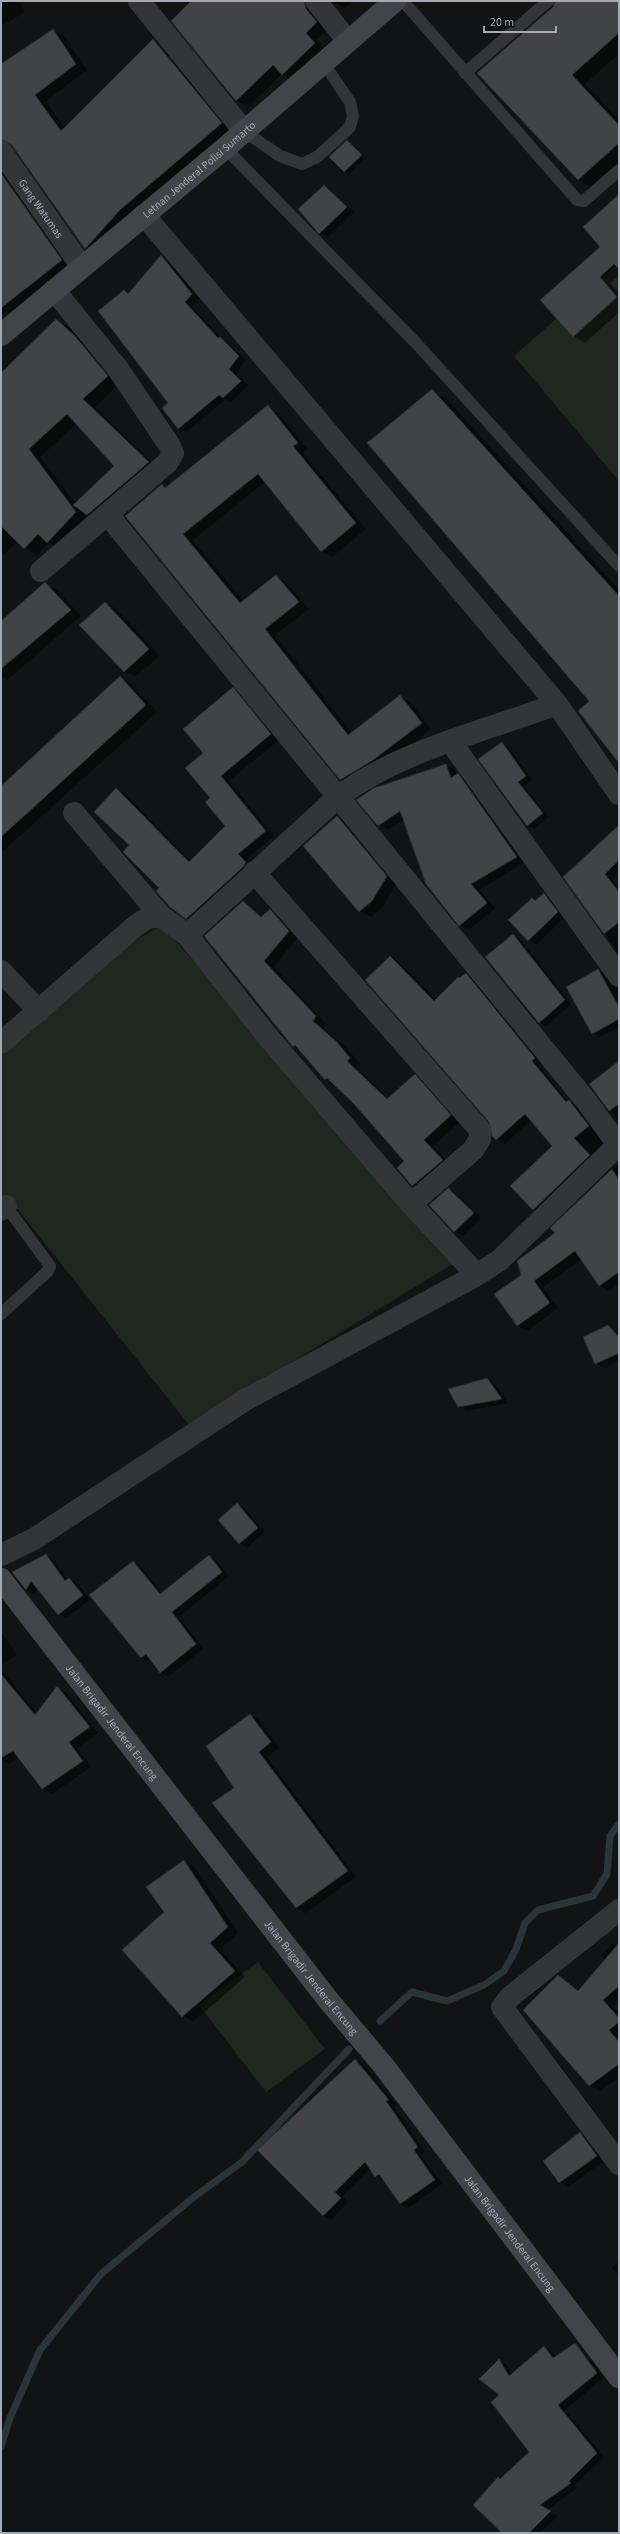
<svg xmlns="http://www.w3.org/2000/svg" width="620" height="2534" viewBox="0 0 620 2534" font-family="'Source Sans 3',sans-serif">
<rect width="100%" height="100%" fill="#121314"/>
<!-- green -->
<path fill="#1f271f" d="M619,263V481L514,356Z
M162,925L456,1262L189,1425L8,1197L1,1202V1042L108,956Z
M258,1962L325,2049L266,2092L199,2005Z"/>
<!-- shadow -->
<path fill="#0007" fill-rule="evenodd" d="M1,1H19L25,12L1,26Z
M193,1H318L328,29L316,40L326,50L294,81L282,74L248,107L236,100Z
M333,1H353L345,8Z
M559,1H619V54L585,84L619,119V164L593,188L578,180L478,73Z
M53,30L64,36L87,70L46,101L65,129L154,40L165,47L232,130L96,255L85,248L12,144L5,147L1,156V66Z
M350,144L364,158L349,174L330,157Z
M1,163L72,266L12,314L6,311L1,315Z
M324,186L354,212L328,237L320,233Z
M619,195V276L610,283L619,293V312L585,343L574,336L541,300L601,247Z
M162,256L169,260L199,298L192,307L221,338L246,360L236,374L248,385L231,402L226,399L186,432L179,428L124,291L129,294Z
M56,320L68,327L88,345L119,384L95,407L160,470L100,522L82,511L88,519L59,549L48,542L37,556L18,542L3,555L1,554V375ZM77,423L115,466L76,504L40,457Z
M432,391L446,398L619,590V762Z
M268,407L279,413L307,449L303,453L366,529L332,557L321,551L265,482L193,540L244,602L276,576L286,582L309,609L275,635L352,733L400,696L410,702L431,729L384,766L352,785L341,779L126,516L162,485L167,488Z
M45,584L57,590L81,616L7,680L1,676V623Z
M105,603L116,609L160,656L135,677L124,671Z
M120,677L131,684L157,712L1,853V787Z
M233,689L241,694L279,740L229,781L274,836L246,859L254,868L195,923L187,918L160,888L130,845L116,789L125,794L191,862L226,826L211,798L204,753Z
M502,743L508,746L532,780L524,786L549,817L534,829L527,825Z
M446,765L455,770L457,775L467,780L525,862L479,890L495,908L469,930L460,925L404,819L388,830L378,825Z
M337,817L349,823L397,883L383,907L371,917L360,911Z
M619,827V871L612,879L619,888V953L564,877Z
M544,894L552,898L565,917L537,944L529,940L532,899L536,901Z
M243,902L263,917L270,910L280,916L298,937L274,967L325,1023L323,1028L348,1049L360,1064L356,1067L389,1099L415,1076L425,1081L460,1122L433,1146L452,1166L423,1191L413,1186L398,1168L406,1161L355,1104L335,1085L325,1079L300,1050L293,1046Z
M513,935L520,939L571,1004L546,1026L540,1023L486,957Z
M390,957L398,961L436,1000L466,974L473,979L542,1063L539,1066L568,1102L577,1105L609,1148L541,1214L534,1209L511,1186L554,1146L531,1120L505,1144L493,1135L490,1121Z
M599,970L619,988V1027L600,1037L592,1033Z
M619,1068V1122L590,1085Z
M619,1163V1284L609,1291L600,1285L582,1259L543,1287L558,1308L527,1331L518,1326L495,1294L522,1275L556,1233L552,1228Z
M448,1189L456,1194L481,1218L463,1236L455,1231L430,1205Z
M608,1327L619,1334V1361L604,1368L596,1363Z
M487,1379L495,1384L508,1403L467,1411L459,1406Z
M237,1504L245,1509L265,1532L247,1548L240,1543L220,1520Z
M46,1555L54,1560L68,1580L77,1583L90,1600L66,1618L59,1614L37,1587L34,1594L26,1590L13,1573Z
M210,1556L217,1561L229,1576L179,1617L203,1649L168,1677L160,1672L151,1660L149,1662L141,1658L133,1562L141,1567L162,1593Z
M1,1632L17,1655L1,1665Z
M1,1669L37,1713L57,1687L66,1693L98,1733L77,1748L91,1767L52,1794L43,1788L19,1757L9,1764L1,1759Z
M250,1715L259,1720L279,1748L267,1757L356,1877L306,1913L296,1908L213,1803L235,1788Z
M185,1861L195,1867L238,1933L220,1949L245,1977L193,2022L183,2016L165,1912L147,1888Z
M613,1943L619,1946V2001L612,2006L619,2013V2078L600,2091L590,2085L558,1976L579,1991L605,1961L602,1955Z
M355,2060L363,2064L396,2104L393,2106L425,2152L421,2155L442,2184L408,2208L401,2204L385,2180L376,2176L370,2169L343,2196L348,2202L331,2220L324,2216L259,2150Z
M580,2133L587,2138L604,2161L568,2187L560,2182Z
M619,2261V2277L612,2267Z
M545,2348L552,2352L564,2368L585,2358L593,2362L604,2377L565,2410L604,2457L575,2485L577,2488L547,2510L558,2516L540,2533H503L500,2480L531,2452L500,2395L499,2360L506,2364L512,2375Z"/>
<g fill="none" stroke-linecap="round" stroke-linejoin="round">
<!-- stream -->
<path stroke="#2a353a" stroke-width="7" d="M380,2021L412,1992L447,2001L484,1985L504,1971L516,1949L525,1923L538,1910L593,1896L607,1874L610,1836L619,1824
M1,2447L10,2418L40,2350L101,2274L194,2197L242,2162L349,2049"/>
</g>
<!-- building -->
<path fill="#414347" stroke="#2c2d30" d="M191,1H304L306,9L317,22L306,33L315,43L282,75L273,65L236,101L171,21Z
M555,1H619V33L572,75L619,125V143L578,180L477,73L553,7Z
M53,29L76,64L35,95L61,131L153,39L222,123L120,210L85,249L11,144L1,139V64Z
M347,140L362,155L344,172L329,157Z
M1,173L62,260L1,308Z
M324,185L347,207L319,234L298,209Z
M619,194V269L614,264L600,277L617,297L573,337L540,300L600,247L583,227Z
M161,255L192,294L185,302L218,338L220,337L239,356L229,369L241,381L223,398L219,395L178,429L162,408L168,403L98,311L124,290L128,294Z
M56,319L75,336L108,376L83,399L149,462L87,515L73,505L114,466L67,414L29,449L76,512L47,543L38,534L24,549L1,526V373Z
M432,389L619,596V763L578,711L589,701L367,443Z
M268,405L298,443L293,446L356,523L321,552L258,474L183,534L240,603L276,575L299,602L265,629L348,735L400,695L422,723L373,760L340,780L125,516L162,484L165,488Z
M45,582L71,610L1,669V621Z
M105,602L149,649L124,672L79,625Z
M120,676L146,705L1,837V786Z
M233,687L271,734L221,776L266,831L238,854L246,862L243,867L186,919L170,907L156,891L159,888L123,852L129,845L94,812L116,788L189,862L225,826L205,802L210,798L185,768L203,753L183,729Z
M502,742L526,776L518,782L543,813L527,826L478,759Z
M446,764L451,778L458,773L517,857L471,884L487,903L459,926L426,884L400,811L378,826L356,800L374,788Z
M337,816L387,876L372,901L359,912L303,846Z
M619,825V860L605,874L619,892V922L604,934L563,877Z
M544,893L558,912L528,941L508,920L532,898L535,901Z
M243,901L261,917L270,909L289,931L264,961L316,1016L313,1021L337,1042L350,1058L347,1061L387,1099L415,1074L451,1115L424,1140L443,1160L412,1186L397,1168L404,1161L354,1104L327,1078L325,1080L295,1045L293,1047L204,936Z
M513,934L565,1000L539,1023L485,957Z
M390,956L434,1001L458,977L459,978L466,973L535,1058L532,1061L566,1102L569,1100L589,1126L574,1138L590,1155L533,1210L510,1186L552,1146L525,1114L496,1140L492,1136L489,1122L365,980Z
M598,969L619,1007V1019L592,1034L566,987Z
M619,1061V1104L609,1111L589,1084Z
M612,1169L619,1180V1272L599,1286L575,1251L534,1281L550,1303L517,1326L494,1294L521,1275L517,1261L555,1233L550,1228Z
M448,1188L474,1213L454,1232L429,1205Z
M608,1325L619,1337V1353L595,1364L583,1337Z
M487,1378L502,1399L458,1407L448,1389Z
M237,1503L258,1528L239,1544L218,1520Z
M46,1554L65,1581L69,1578L83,1595L58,1615L31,1581L26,1590L12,1572Z
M209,1555L222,1572L172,1612L196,1644L160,1673L146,1654L141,1658L89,1595L133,1561L160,1594Z
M1,1674L35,1715L57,1686L90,1727L69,1742L83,1761L42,1789L13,1751L1,1758Z
M250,1714L271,1742L259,1752L348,1871L296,1908L212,1803L234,1788L206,1746Z
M184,1860L228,1927L210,1943L235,1971L182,2017L122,1950L164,1912L146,1887Z
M619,1943V1986L603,2000L619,2018V2022L609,2030L619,2042V2064L589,2086L523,2010L558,1975L578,1991Z
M355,2059L389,2100L386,2101L418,2147L414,2150L435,2180L400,2204L379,2174L375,2177L365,2162L335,2192L341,2198L323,2216L257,2150Z
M580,2132L597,2156L559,2183L543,2161Z
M575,2343L597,2373L558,2405L597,2453L569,2481L571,2483L540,2505L551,2511L529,2533H502L473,2505L498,2477L500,2479L529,2452L491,2402L499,2395L479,2379L499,2359L509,2376L544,2346L553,2358Z"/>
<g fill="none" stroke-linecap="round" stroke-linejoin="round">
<!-- lane -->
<path stroke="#333539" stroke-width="12" d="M403,1L577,200L584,201L619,170
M465,73L548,1
M244,131L280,156L302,164L317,157L335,141L350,127L353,116L350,102L323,62
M225,148L416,343L619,566
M1,1314L48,1271L50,1266L6,1206"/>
<!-- street -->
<g stroke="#333539" stroke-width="22">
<path d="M139,1L244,131"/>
<path d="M316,1L347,40"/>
<path id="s1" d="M1,151L82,267"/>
<path d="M144,215L557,704L619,794"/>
<path d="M108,515L587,1102L619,1146"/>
<path d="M41,571L167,463L173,453L170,446L118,369L54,290"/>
<path d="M450,741L619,976"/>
<path d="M74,813L161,916"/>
<path d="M254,872L480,1130V1139L473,1150L411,1204"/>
<path d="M187,935L339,796C403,749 483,732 557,704"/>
<path d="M1,971L39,1011"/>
<path d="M1,1043L134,927L147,918L161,916L187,935L268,1037L411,1204L477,1275"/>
<path d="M1,1210L6,1206"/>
<path d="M1,1555L34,1539L245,1400L477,1275L500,1260L619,1144"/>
<path d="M619,1910L510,1997L502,2007L619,2164"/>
</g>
<!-- secondary -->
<g stroke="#414449" stroke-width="22">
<path id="s2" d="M1,335L225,148L395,1"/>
<path id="s3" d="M1,1579L329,2001L383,2065L619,2377"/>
</g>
</g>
<g text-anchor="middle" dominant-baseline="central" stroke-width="3" stroke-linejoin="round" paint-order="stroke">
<!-- street labels -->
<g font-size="11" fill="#a3abb5" stroke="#0e0e0f">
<text stroke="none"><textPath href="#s2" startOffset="258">Letnan Jenderal Polisi Sumarto</textPath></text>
<text stroke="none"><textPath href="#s1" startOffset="70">Gang Watumas</textPath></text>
<text stroke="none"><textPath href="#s3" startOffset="181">Jalan Brigadir Jenderal Encung</textPath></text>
<text stroke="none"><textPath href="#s3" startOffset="505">Jalan Brigadir Jenderal Encung</textPath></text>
<text stroke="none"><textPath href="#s3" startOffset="829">Jalan Brigadir Jenderal Encung</textPath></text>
</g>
</g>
<!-- border -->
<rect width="620" height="2534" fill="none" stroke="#a3abb5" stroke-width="4"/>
<!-- scale -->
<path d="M484 26v6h72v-6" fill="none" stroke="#a3abb5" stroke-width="2"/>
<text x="490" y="26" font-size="12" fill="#a3abb5" stroke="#0e0e0f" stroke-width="3" paint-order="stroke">20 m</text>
</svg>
